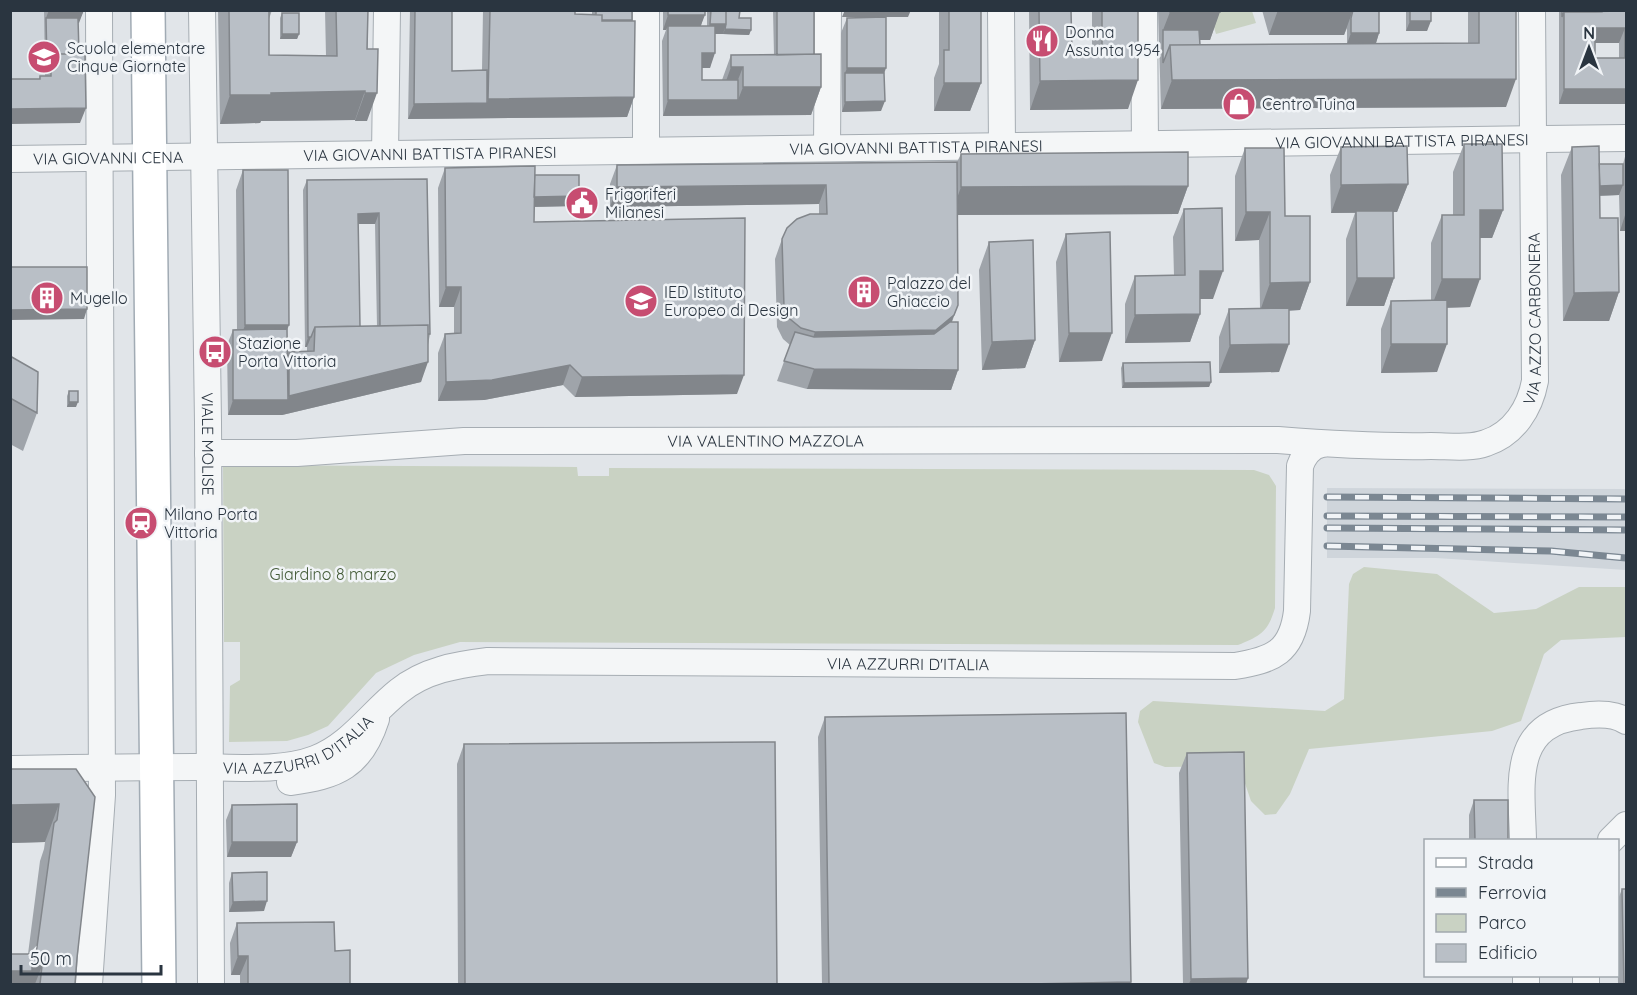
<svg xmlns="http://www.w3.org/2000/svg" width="1637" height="995" viewBox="0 0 1637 995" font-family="Quicksand,sans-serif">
<rect width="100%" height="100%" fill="#e1e5e9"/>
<!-- built -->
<path fill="#cfd5db" d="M10,11H79L77,23V68L11,124Z
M1327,488L1626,489V570L1436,558H1327Z"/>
<!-- green -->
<path fill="#c9d2c3" d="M1209,11H1252L1256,23L1216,34Z
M223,465L577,467L578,476H609V468L1254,470L1269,475L1276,486L1275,608C1268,632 1260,636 1238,645L460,642L414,655L376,673L328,726L308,735L287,741L229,742L230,686L240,680V642H224Z
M1364,567L1437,574L1494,613L1536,609L1579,587H1626V637L1561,640L1544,654L1521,721L1492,731L1309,749L1290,794L1276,814L1265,815L1251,801L1239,766L1165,767L1154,763L1138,722L1140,711L1153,701L1325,711L1344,699L1349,584L1353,574Z"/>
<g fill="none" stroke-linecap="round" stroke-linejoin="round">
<!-- minor casing -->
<g stroke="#a6adb3" stroke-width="28">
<g id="minor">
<path id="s1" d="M202,10L208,422L211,984"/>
<path d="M646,10V150"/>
<path d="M1001,10L1002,146"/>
<path d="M1144,10L1145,144"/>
<path d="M827,148L828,10"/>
<path d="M385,154L387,10"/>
<path id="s2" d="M10,159L1626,138"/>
<path id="s3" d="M208,453H297L464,441L1278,440C1329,444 1380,447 1431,446C1449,446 1469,449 1486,443C1514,434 1530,408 1535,381L1532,10"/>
<path id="s4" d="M10,769C73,768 135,767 197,767C233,767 281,772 315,759C350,746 371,713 399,691C425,670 456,665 488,661L1235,666C1273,660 1292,652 1297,611L1300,466C1304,455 1311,446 1322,444"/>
<path d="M290,782C337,776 361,766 376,719"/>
<path d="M1523,840C1522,787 1509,724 1581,716C1595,714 1614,713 1626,721"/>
<path d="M1611,840L1626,825"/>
<path d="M1526,976V984"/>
<path d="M1586,976V984"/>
<path d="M89,984L102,795L99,10"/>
</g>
</g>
<!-- major casing -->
<g stroke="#a1abb4" stroke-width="36">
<path id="major" d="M148,10L159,984"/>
</g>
<!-- minor -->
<use href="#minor" stroke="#f4f6f7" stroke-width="26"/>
<!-- major -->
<use href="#major" stroke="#fff" stroke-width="33"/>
<!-- rail casing -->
<g stroke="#7b8792" stroke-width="7">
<path id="rail" d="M1327,497L1626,499
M1327,516L1626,517
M1327,528L1626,530
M1327,546L1551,551L1626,558"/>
</g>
<!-- rail -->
<use href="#rail" stroke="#f1f4f7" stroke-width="4.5" stroke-dasharray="14" stroke-linecap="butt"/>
</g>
<!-- wall -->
<path fill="#9fa4aa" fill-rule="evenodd" d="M44,10H84L78,23L80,123L39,79L40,76H45Z
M218,10H272L269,19V55L326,56L325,10H368L367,121H355V120L261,121L260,123L220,124Z
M410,10H452V71L482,70L483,10H575V14L592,15V10H632L631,21L634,97L627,117L408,119Z
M663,10H705L701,26H707V10H740L739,18L751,30L749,35L723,34V33V34H715L710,68H702V80H722L731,55H774L773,10H814V54L821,87L811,115L663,116L662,41L666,30H663Z
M939,10H981V83L970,111H934V78L939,64Z
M1029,10H1071L1072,51L1092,50V10H1138L1128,109L1030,110Z
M1158,10H1220L1210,40H1200V45L1468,43V10H1516L1506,107L1161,109Z
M1262,10H1379V33L1376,43L1347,44V28L1344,35H1269Z
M1406,10H1431L1427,31H1406Z
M1559,10L1626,11V104H1559ZM1595,43H1619V58H1595Z
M282,13L299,34L297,39H280V18Z
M847,18L884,73L881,111L842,112L841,33Z
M1464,144L1503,210L1492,238H1480L1470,307L1447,308L1437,372L1381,373V329L1391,301L1431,300V243L1442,215H1453V172Z
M1341,147L1408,184L1397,212H1393L1394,278L1384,306H1346V239L1355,213H1331L1330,175Z
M1572,147L1599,164H1623L1626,153V231H1620L1619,195L1600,196V218L1619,292L1609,321H1563L1561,175Z
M1245,148L1285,216L1310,282L1300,310L1289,311L1279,372L1219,373V337L1229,309L1260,308L1259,240L1235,241V176Z
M961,154L1188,186L1178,214L958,215V305L952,322L958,370L951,390L807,389L777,381L790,345L783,339L777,327L775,259L782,239L819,214V204L610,207V184L617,165L957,162Z
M445,168L535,175L575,206L534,207V222L737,394L575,397L563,385L484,400L438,401V353L445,334L454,333V307H439L438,188Z
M243,170L287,329V356L289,352L307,351V347H305L303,190L307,180L427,179L430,334L421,382L282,415H228L227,345L233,330L237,329L236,190ZM358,224H375L377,326H360Z
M1184,209L1213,299H1200V314L1190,342L1125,343V304L1135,276H1174L1173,237Z
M1066,234L1102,361L1059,362L1056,262Z
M989,242L1035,340L1025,368L982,370L979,270Z
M10,356L37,413L23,451L10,444Z
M1123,363L1211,382L1209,387L1122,388L1121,368Z
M69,391L76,407H67V396Z
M825,717L1131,982L1130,984H822L818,737Z
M464,744L777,984H458L457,764Z
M1187,753L1248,978L1246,984H1183L1179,773Z
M76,769L77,958L75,984H10L28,954L40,861L44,849L45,842L10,843Z
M1474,800L1508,840H1469V815Z
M232,805L297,842L291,857H227L226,820Z
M232,873L264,911L229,912V883Z
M1622,889L1626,984H1618L1617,902Z
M237,923L335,951L350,984H240V975H231L230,943Z"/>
<!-- shaded-wall -->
<path fill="#82868b" d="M49,10H84L79,23H47L46,18Z
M845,10H911L908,17H842Z
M1278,10H1353L1344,35H1269Z
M1170,12H1220L1210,40H1163V30Z
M668,15H705L699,30L668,26L666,30H663Z
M1410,21H1431L1427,31H1406Z
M710,24H726L723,34H706Z
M1595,28H1625L1619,43H1589Z
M725,29L751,30L749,35L723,34Z
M1351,33H1379L1376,43L1347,44Z
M282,34H299L297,39H280Z
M702,53H715L710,68H696Z
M731,67H743L732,95H721Z
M847,68H886L881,83L845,73Z
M1516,79L1506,107L1161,109L1172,80Z
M1138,80L1128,109L1030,110L1040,81Z
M944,83H981L970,111H934Z
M743,87H821L811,115L663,116L668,100H738Z
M1564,89H1626V104H1559Z
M365,91L355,120L261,121L260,123L220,124L230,95L271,93Z
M365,93H377L367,121H355Z
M634,97L627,117L408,119L414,104L487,103L488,99Z
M885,101L881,111L842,112L845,102Z
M86,108L80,123L10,124V109Z
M1408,184L1397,212L1331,213L1341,185Z
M826,185L819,204L610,207L617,187Z
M1623,185L1619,195L1589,196L1593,186Z
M1188,186L1178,214L951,215L961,187Z
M579,196L575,206L528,207L532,197Z
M1480,210H1503L1492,238H1470Z
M1246,212H1270L1259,240L1235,241Z
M1626,212V231H1620Z
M379,213L375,224H354L358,214Z
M1200,271H1223L1213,299H1190Z
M1357,278H1394L1384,306H1346Z
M1442,279H1480L1470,307L1431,308Z
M1310,282L1300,310L1260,311L1270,283Z
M446,287H461L454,307H439Z
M1619,292L1609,321H1563L1574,293Z
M87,309L84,319L10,320V310Z
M1200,314L1190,342L1125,343L1135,315Z
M954,315L947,335L808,352L815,332Z
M245,325H289L282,344L238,345Z
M1069,333H1112L1102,361L1059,362Z
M308,337H311L307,347H305Z
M1035,340L1025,368L982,370L992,342Z
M1289,344L1279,372L1219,373L1230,345Z
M1391,344H1447L1437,372L1381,373Z
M428,362L421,382L282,415H228L233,400H288L289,396Z
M570,365L563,385L484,400L438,401L446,382Z
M814,369L958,370L951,390L807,389Z
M744,375L737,394L575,397L582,377Z
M1211,382L1209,387L1122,388L1124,383Z
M69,402H78L76,407H67Z
M59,804L45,842L10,843V805Z
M232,842H297L291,857H227Z
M267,901L264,911L229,912L233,902Z
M238,956H248L240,975H231Z
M32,965L42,966L35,984H10V971Z
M1248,978L1246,984H1189L1191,979Z
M1131,982L1130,984H1028Z"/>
<!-- building -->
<path fill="#b9bfc6" stroke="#82868b" stroke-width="1.5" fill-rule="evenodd" d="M229,10H269V55L337,56L336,10H368L367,49H378L377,93H365V91L271,93V95H230Z
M415,10H452V71L487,70V103L414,104Z
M490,10H575V14L602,15V21H635L634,97L488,99Z
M596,10H632V20H602V15H596Z
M668,10H705V15H668Z
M711,10H726V24H710Z
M726,10H740L739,18H751V30L725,29L726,24Z
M777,10H814V54L777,55Z
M949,10H981V83H944V50H949Z
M1039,10H1071L1072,51L1102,50V10H1138V80L1040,81Z
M1170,10H1220V12H1170Z
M1353,10H1379V33H1351V18Z
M1410,10H1431V21H1410Z
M1479,10H1516V79L1172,80L1170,45L1479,43Z
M1562,10H1602V12H1564L1562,17Z
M1626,11V89H1564V12ZM1595,28H1625V58H1595Z
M282,13H299V34H282Z
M886,17V68H847V18Z
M46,18H78L79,54H51L47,63Z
M668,26H715V53H702V80H738V100H668Z
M1163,30H1199L1200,45H1170L1163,63Z
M51,54H85L86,108L10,109V79H40V76H51Z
M821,54V87H743V67H731V55Z
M845,73H884L885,101L845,102Z
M1464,144H1502L1503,210H1480V279H1442V215H1464Z
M1407,146L1408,184L1341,185V147Z
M1599,146L1600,218H1618L1619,292L1574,293L1572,147Z
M1245,148H1284L1285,216H1310V282L1270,283V212H1246Z
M1188,152V186L961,187V154Z
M957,162L958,305L954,315L936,330L815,332L801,328L790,319L784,307L782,239L787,228L797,219L810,214H827L826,185L617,187V165Z
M1599,164H1623V185L1600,186Z
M535,166L534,222L745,218L744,375L582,377L570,365L492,380L446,382L445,334L461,333V287H446L445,168Z
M243,170H288L289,325H245Z
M535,175H579V196L534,197Z
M427,179L430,334H428V325L380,326L379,213L358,214L360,326L315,327L311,337H308L307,180Z
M1222,208L1223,271H1200V314L1135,315V276L1185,275L1184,209Z
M1356,211H1393L1394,278H1357Z
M1110,232L1112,333H1069L1066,234Z
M1033,240L1035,340L992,342L989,242Z
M10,267H87V309L10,310Z
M1447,300V344H1391V301Z
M1289,308V344L1230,345L1229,309Z
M950,322H958V370L814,369L784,361L795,332L814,337L934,334Z
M428,325V362L289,396V352L314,351L315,327Z
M287,329L288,400H233V330Z
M10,356L38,372L37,413L10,398Z
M1210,362L1211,382L1124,383L1123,363Z
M69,391H78V402H69Z
M1126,713L1131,982L1028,984H829L825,717Z
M775,742L777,984H465L464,744Z
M1244,752L1248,978L1191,979L1187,753Z
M10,769H76L95,797L77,958L75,984H40L42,966L32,965V971H10V954H36L54,823L57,820L59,804L10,805Z
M1474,800H1508V840H1475Z
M297,804V842H232V805Z
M267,872V901L233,902L232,873Z
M1622,889H1626V984H1624Z
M334,922L335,951L350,950V984H248V956H238L237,923Z"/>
<!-- icons -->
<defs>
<g id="restaurant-disc" transform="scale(1.725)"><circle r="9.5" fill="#c74d71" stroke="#f1f4f7"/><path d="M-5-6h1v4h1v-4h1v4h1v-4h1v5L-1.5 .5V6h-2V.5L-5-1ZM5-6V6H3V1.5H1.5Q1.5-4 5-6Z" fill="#fff"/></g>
<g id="school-disc" transform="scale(1.725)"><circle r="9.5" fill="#c74d71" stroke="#f1f4f7"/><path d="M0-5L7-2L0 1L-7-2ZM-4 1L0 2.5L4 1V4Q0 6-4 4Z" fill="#fff"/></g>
<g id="shop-disc" transform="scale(1.725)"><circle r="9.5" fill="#c74d71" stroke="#f1f4f7"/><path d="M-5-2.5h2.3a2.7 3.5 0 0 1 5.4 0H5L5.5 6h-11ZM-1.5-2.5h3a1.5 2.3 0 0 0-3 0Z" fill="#fff"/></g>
<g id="civic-disc" transform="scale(1.725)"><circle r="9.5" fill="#c74d71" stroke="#f1f4f7"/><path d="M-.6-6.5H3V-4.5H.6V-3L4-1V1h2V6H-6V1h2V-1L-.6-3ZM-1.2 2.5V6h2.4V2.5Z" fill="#fff"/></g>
<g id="building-disc" transform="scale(1.725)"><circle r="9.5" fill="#c74d71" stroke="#f1f4f7"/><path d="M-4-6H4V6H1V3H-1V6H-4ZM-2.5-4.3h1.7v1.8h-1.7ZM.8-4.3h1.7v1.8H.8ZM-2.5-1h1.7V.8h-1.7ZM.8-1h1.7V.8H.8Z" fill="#fff"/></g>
<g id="bus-disc" transform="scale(1.725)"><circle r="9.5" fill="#c74d71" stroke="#f1f4f7"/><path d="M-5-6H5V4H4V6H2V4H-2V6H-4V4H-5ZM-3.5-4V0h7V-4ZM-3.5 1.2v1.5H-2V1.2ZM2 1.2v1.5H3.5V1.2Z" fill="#fff"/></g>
<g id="station-disc" transform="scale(1.725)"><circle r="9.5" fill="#c74d71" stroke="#f1f4f7"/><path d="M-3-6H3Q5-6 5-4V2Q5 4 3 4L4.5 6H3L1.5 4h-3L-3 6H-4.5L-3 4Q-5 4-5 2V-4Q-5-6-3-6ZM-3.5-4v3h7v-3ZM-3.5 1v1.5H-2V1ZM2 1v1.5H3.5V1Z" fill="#fff"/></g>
</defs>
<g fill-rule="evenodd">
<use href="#restaurant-disc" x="1042" y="41"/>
<use href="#school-disc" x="44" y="57"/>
<use href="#shop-disc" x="1239" y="104"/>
<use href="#civic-disc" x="582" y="203"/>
<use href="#building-disc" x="864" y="292"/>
<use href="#building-disc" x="47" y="298"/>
<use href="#school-disc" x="641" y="301"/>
<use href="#bus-disc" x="215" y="352"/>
<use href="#station-disc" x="141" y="523"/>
</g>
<g text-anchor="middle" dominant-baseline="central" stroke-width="5" stroke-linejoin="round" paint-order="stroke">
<!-- poi labels -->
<g font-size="16" fill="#2a3540" stroke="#f1f4f7" text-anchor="start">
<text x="1065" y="32">Donna<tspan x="1065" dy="18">Assunta 1954</tspan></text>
<text x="67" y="48">Scuola elementare<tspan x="67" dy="18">Cinque Giornate</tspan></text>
<text x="1262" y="104">Centro Tuina</text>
<text x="605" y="194">Frigoriferi<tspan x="605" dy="18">Milanesi</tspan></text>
<text x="887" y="283">Palazzo del<tspan x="887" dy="18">Ghiaccio</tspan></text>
<text x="664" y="292">IED Istituto<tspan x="664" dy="18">Europeo di Design</tspan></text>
<text x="70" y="298">Mugello</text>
<text x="238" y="343">Stazione<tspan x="238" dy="18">Porta Vittoria</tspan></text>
<text x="164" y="514">Milano Porta<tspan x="164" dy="18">Vittoria</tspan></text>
</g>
<!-- street labels -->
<g font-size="16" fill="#2a3540" stroke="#f1f4f7">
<text stroke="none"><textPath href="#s2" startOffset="1392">VIA GIOVANNI BATTISTA PIRANESI</textPath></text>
<text stroke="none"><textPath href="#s2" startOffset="906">VIA GIOVANNI BATTISTA PIRANESI</textPath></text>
<text stroke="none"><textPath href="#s2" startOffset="420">VIA GIOVANNI BATTISTA PIRANESI</textPath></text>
<text stroke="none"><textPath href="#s2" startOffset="98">VIA GIOVANNI CENA</textPath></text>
<text stroke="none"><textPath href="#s3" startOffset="1424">VIA AZZO CARBONERA</textPath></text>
<text stroke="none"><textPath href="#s3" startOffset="558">VIA VALENTINO MAZZOLA</textPath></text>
<text stroke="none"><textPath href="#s1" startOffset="434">VIALE MOLISE</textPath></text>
<text stroke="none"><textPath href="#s4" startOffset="930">VIA AZZURRI D'ITALIA</textPath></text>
<text stroke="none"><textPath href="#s4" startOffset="294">VIA AZZURRI D'ITALIA</textPath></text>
</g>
<!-- park labels -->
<g font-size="16" fill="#445b38" stroke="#f1f4f7">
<text x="333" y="574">Giardino 8 marzo</text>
</g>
</g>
<!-- border -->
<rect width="1637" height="995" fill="none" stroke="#2a3540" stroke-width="24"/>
<!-- legend -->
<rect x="1424" y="839" width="195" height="138" fill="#f1f4f7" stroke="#a1a8ae" stroke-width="1.5"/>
<rect x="1436" y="858" width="30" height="9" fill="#ffffff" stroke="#a1a8ae" stroke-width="1.5"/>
<text x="1478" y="869" font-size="18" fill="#2a3540">Strada</text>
<rect x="1436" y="888" width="30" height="9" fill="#7b8792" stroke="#a1a8ae" stroke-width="1.5"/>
<text x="1478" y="899" font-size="18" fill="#2a3540">Ferrovia</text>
<rect x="1436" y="914" width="30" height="18" fill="#c9d2c3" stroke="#a1a8ae" stroke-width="1.5"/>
<text x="1478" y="929" font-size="18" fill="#2a3540">Parco</text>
<rect x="1436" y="944" width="30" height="18" fill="#b9bfc6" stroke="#a1a8ae" stroke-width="1.5"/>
<text x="1478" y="959" font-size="18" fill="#2a3540">Edificio</text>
<!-- north arrow -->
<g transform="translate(1589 48)" stroke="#f1f4f7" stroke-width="4.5" paint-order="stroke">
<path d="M0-4.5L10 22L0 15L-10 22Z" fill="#2a3540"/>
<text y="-9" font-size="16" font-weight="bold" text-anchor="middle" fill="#2a3540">N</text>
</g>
<!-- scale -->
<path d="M21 965v9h140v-9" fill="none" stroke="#2a3540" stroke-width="3"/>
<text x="30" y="965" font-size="18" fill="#2a3540" stroke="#f1f4f7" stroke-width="4.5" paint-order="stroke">50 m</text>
</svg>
